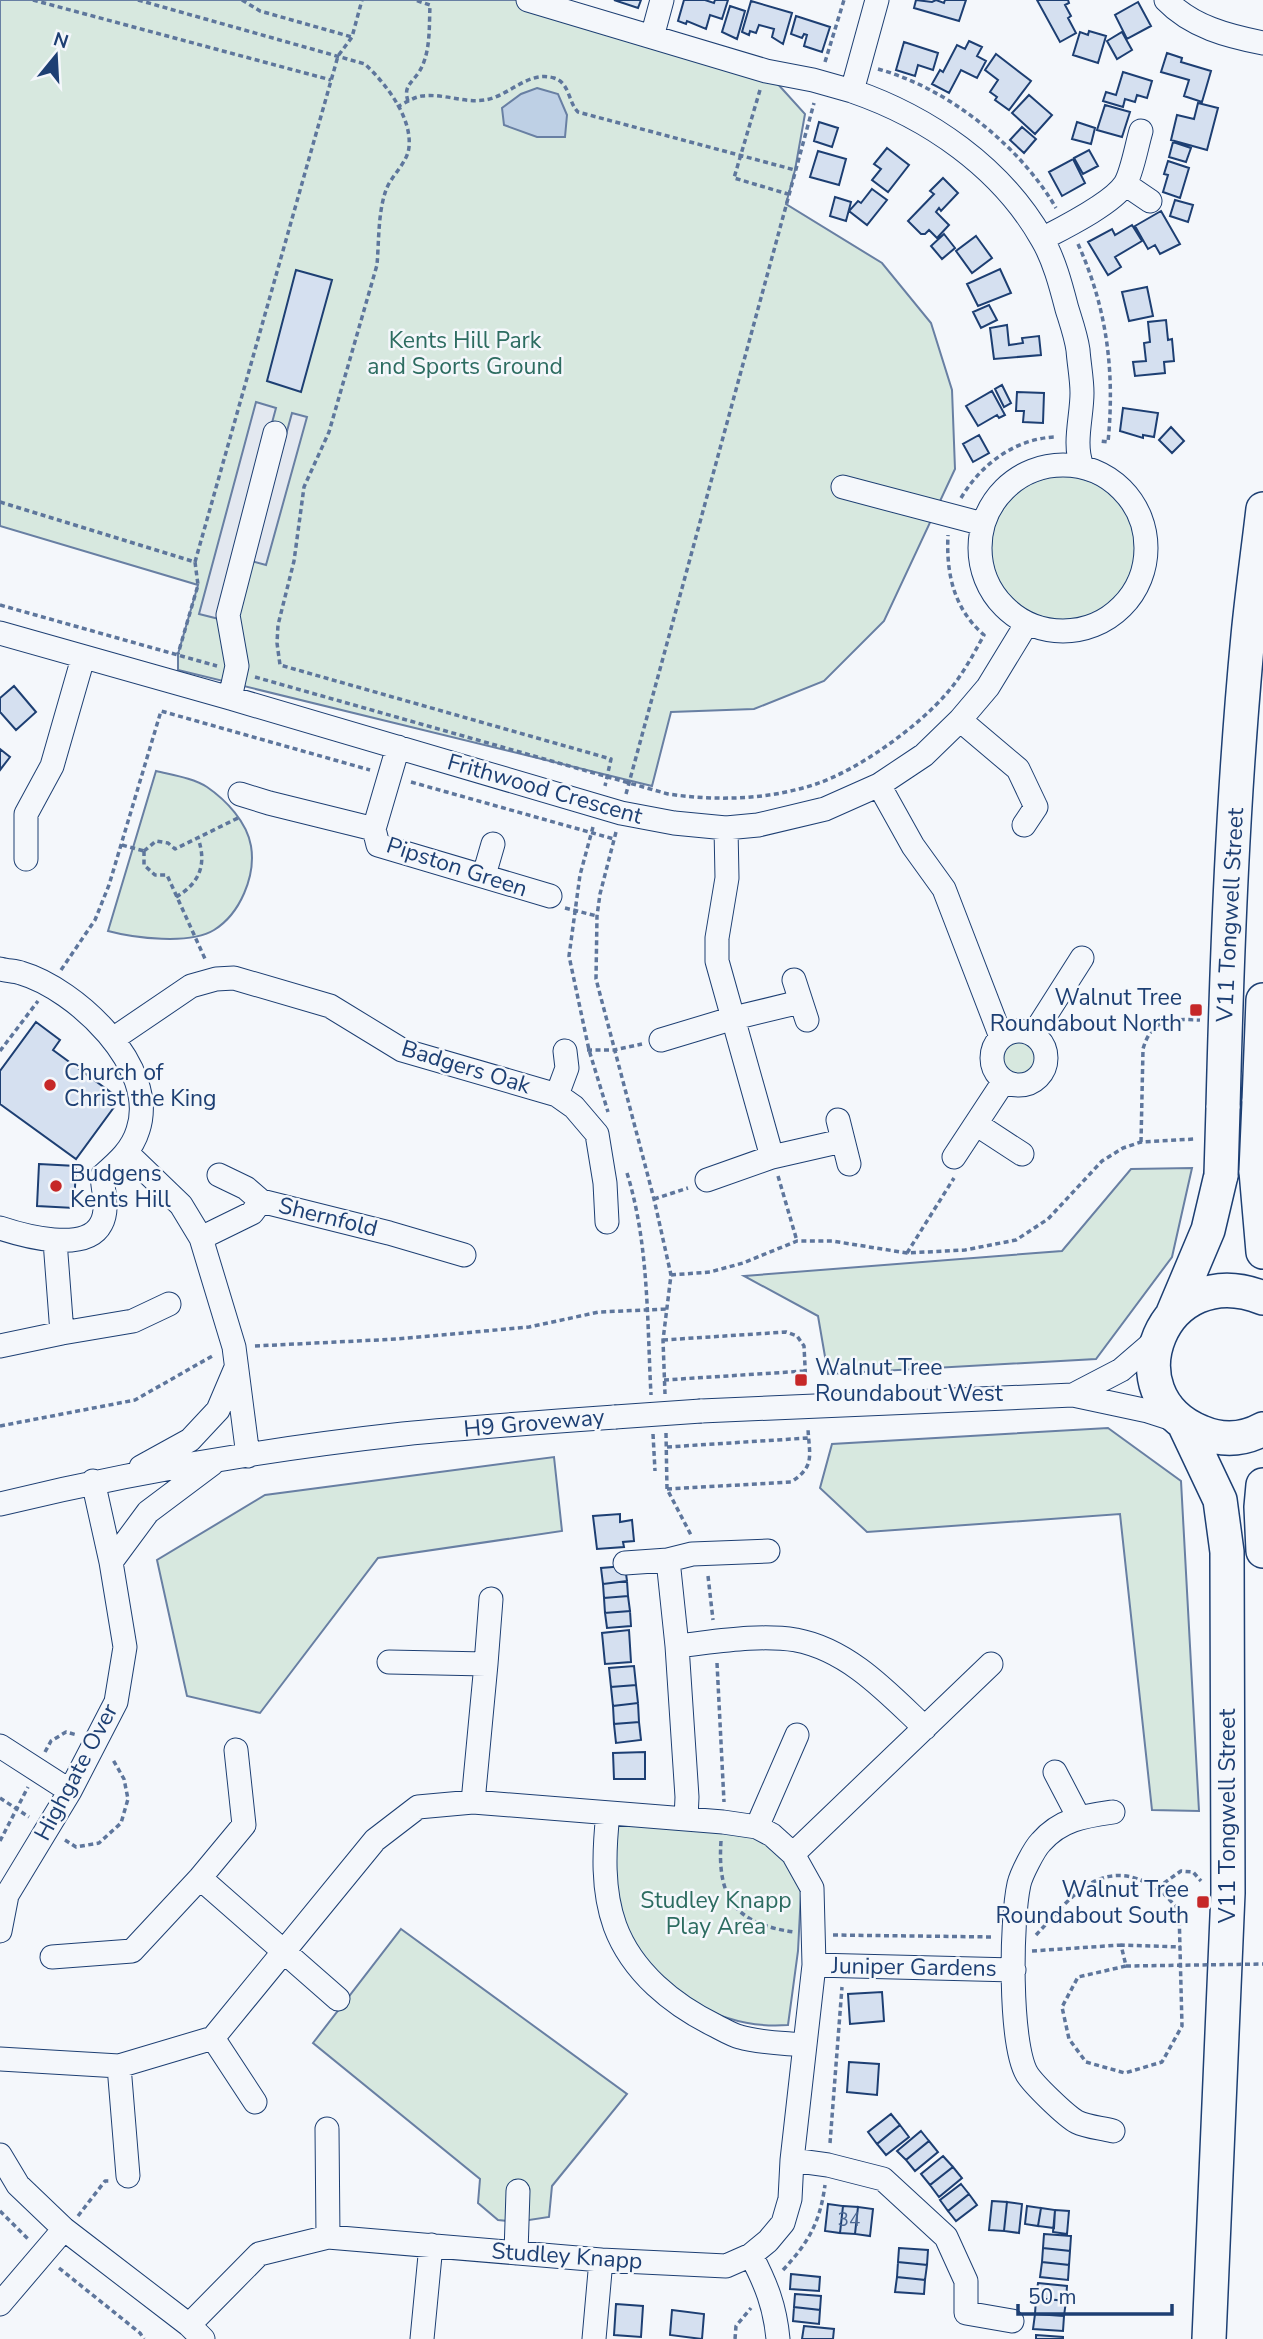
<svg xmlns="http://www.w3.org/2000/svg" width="1263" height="2339" viewBox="0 0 1263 2339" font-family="'Nunito Sans',sans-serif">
<rect width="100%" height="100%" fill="#f4f7fb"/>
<!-- green -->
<path fill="#d7e8df" stroke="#687fa3" stroke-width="2" d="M0,0H521L766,71L805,114L795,170L786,204L882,263L931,323L952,390L955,469L884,621L824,681L754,709L671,712L652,786L178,670V654L198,585L0,526Z
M991 548a72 72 0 1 1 144 0a72 72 0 1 1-144 0Z
M156,771C172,775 193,778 207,787C226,800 247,822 251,846C256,876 240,914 214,930C190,945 134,938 108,931Z
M1001 1058a18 18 0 1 1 36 0a18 18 0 1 1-36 0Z
M1192,1168L1172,1257L1096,1359L828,1374L818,1316L744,1276L1062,1251L1131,1169Z
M1108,1428L1181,1481L1199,1811L1152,1810L1120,1514L867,1532L820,1488L832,1444Z
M554,1457L562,1531L378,1558L260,1713L187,1696L157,1560L265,1495Z
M618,1819L737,1831L769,1843L790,1865L801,1892L798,1951L788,2025C721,2030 661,1993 629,1935C622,1923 614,1882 612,1867C610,1852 615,1834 618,1819Z
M401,1929L627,2094L552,2186L549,2217L516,2222L498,2220L478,2203L480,2179L313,2043Z"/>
<!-- parking -->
<path fill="#e3e8f0" stroke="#687fa3" stroke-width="2" d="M256,402L276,408L219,619L199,614Z
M292,413L307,417L266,565L251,561Z"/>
<!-- water -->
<path fill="#bed0e5" stroke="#687fa3" stroke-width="2" d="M537,88L558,94L567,115L565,137H537L504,125L502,108L521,94Z"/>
<!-- building -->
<path fill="#d5e0f0" stroke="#1d3f73" stroke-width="2" d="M614,0H641L638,8Z
M684,0H705L714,3L715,0H728L722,19L710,15L706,29L687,21L686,24L678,21Z
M916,0L932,2L936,0L944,3L945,0H966L959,21L914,8Z
M1037,0H1068L1069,3L1065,5L1071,16L1068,18L1076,33L1060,42Z
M751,1L792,13L783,44L772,37L774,29L759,25L756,33L750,31L749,35L742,32Z
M1138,2L1151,26L1127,39L1115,15Z
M730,6L745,11L737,39L722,32Z
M796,16L830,27L822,52L804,46L807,35L804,34L802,38L791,34Z
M1089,31L1106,36L1098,63L1073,55L1080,32L1088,35Z
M1122,32L1132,50L1117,59L1107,41Z
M969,41L982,47L977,56L986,61L977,78L961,70L949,93L932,84L940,70L943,72L957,45L965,49Z
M904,42L938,53L933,70L918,65L915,76L896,70Z
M1167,53L1182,58L1181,62L1211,71L1202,102L1184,96L1189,80L1161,72Z
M996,54L1031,81L1009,110L995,100L997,97L990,92L998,80L985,70Z
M1123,72L1152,81L1147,98L1137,95L1135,102L1125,99L1123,107L1103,101L1106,92L1116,95Z
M1029,95L1052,115L1035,134L1012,113Z
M1198,103L1218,108L1207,150L1171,140L1177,115L1194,119Z
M1105,105L1130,112L1122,137L1097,130Z
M819,122L838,128L832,147L814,141Z
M1077,122L1095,128L1091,144L1072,139Z
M1022,127L1036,139L1024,153L1010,140Z
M1173,142L1191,148L1186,162L1169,157Z
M887,148L909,165L888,192L872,180L881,169L874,164Z
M1089,150L1098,166L1083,174L1074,158Z
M818,151L846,159L839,185L810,177Z
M1073,159L1085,183L1062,196L1049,172Z
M1168,161L1189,168L1180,198L1163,192L1168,175L1164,174Z
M943,178L958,193L941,211L939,208L936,212L949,225L937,238L929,230L925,234H921L908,221L934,194L930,191Z
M872,189L887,200L867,225L849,211L858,201L861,203Z
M835,197L851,202L846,221L830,216Z
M1175,200L1193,205L1188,222L1170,216Z
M1161,211L1180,244L1160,254L1155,245L1148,249L1135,226Z
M1132,225L1142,241L1115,257L1121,267L1108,275L1088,242L1112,229L1115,235Z
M944,234L955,248L942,259L931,246Z
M976,236L992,258L972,273L956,251Z
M1000,269L1011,293L978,306L967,284Z
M296,270L332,280L301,392L267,381Z
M1147,287L1153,316L1129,321L1122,292Z
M989,305L997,320L981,328L973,312Z
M1166,320L1168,340L1172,339L1174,361L1164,362L1165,373L1135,376L1133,362L1146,361L1144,343L1150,342L1148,322Z
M1007,325L1009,345L1023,343L1022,338L1039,336L1041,355L994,359L990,328Z
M1002,385L1011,403L1004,407L995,389Z
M992,391L1005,415L999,418L997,415L978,426L966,406Z
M1017,392L1044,393L1043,423L1023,422L1024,411H1016Z
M1123,408L1158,413L1154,437L1143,435V438L1120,431Z
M1171,427L1184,441L1172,453L1159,440Z
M979,435L989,453L973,462L963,444Z
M14,686L36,712L16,730L0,712V698Z
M0,749L10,757L0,770Z
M36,1022L60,1040L53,1050L120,1099L76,1159L0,1104V1071Z
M39,1164L76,1166L74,1208L37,1206Z
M620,1514V1522L632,1520L634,1541L623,1542L624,1547L597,1549L593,1516Z
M625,1566L627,1581L603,1584L601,1568Z
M627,1581L628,1596L604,1598L603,1584Z
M628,1596L630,1611L605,1613L604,1598Z
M630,1611L631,1626L607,1628L605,1613Z
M629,1630L631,1662L605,1664L602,1633Z
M634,1666L636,1685L611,1687L609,1668Z
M636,1685L638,1703L613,1706L611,1687Z
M638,1703L639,1722L614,1724L613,1706Z
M639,1722L641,1740L616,1743L614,1724Z
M645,1752V1779H614L613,1753Z
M882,1992L884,2021L850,2024L848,1994Z
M849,2062L879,2064L877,2095L847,2092Z
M891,2114L900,2125L877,2144L868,2132Z
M900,2125L909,2137L886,2155L877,2144Z
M921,2131L929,2141L906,2160L897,2151Z
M929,2141L938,2152L915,2171L906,2160Z
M943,2156L953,2167L930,2185L921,2174Z
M953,2167L962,2178L939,2197L930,2185Z
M961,2184L969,2194L948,2211L940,2200Z
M969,2194L977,2205L956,2221L948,2211Z
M992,2201L1007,2202L1004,2231L989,2230Z
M1007,2202L1022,2204L1019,2233L1004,2231Z
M828,2204L843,2206L840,2233L825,2231Z
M843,2206L858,2207L855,2234L840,2233Z
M1027,2206L1041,2208L1038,2226L1025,2224Z
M858,2207L873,2209L870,2236L855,2234Z
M1041,2208L1055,2210L1054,2228L1038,2226Z
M1055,2210L1069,2211L1067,2234L1053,2232Z
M1044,2234L1071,2236L1070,2251L1043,2248Z
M899,2248L928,2250L927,2265L898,2262Z
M1043,2248L1070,2251L1069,2265L1042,2262Z
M898,2262L927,2265L925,2280L897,2277Z
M1042,2262L1069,2265L1068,2280L1040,2277Z
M791,2274L820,2277L819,2291L790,2289Z
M897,2277L925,2280L924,2294L895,2292Z
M1038,2283L1067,2286L1066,2301L1036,2298Z
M795,2294L821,2296L820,2310L794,2307Z
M1036,2298L1066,2301L1064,2316L1035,2314Z
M616,2304L643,2306L641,2337L614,2335Z
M794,2307L820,2310L819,2324L793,2321Z
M672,2310L704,2314L702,2339L670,2335Z
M1035,2314L1064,2316L1063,2331L1033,2329Z
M804,2326L834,2329L833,2339H802Z
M1036,2335L1063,2337V2339H1036Z"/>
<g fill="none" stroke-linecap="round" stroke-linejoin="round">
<!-- minor casing -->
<g stroke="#1d3f73" stroke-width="25">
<path id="minor" d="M528,0L766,71L813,80L852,91
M877,0L852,91C928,117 1001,167 1042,239C1054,259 1061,286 1067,309C1071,322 1076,336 1078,350C1079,364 1082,379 1082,393C1082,417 1073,444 1082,466
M1166,0C1192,27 1228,36 1263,43
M652,37L662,0
M1125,184L1150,201
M1042,239C1063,228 1112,204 1125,184C1132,173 1137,144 1141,131
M980 548a83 83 0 1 1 166 0a83 83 0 1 1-166 0Z
M843,487L983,524
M0,633L230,698L621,813L674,823L726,828L758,825L825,809L879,785L924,755L960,720L988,687L1027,623
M230,698L237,666L228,615L275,433
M960,720L1018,769L1036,807
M879,785L913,846L944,889L1001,1037
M240,794L269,803L374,829L378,845L550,896
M1024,825L1036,807
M726,828L727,878L717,938V961L772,1157
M374,829L398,747
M26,859V814L52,766L83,658
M484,875L493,844
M0,969C7,971 15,971 21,973C76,989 159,1067 138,1130C132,1150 118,1162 102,1176C103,1191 109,1210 101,1224C86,1253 24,1236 0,1228
M794,980L807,1020
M992 1058a27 27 0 1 1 54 0a27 27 0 1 1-54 0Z
M1033,1035L1082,958
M113,1039L191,986L216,979L234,978L330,1006L402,1050L557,1095L574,1107L597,1134L605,1183L607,1222
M661,1040L734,1018L800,1002
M557,1095L567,1068L565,1051
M838,1120L849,1164
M976,1124L1022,1154
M127,1153L181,1205L201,1238L234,1347L248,1456
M954,1157L1004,1081
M219,1175L246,1188L261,1201
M707,1180L772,1157L842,1141
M201,1238L252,1213L261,1201L389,1233L464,1255
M62,1333L133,1321L169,1304
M0,1346L62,1333L55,1241
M1073,1395L1121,1370L1157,1339
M701,1411L1073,1395L1148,1411L1179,1421
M141,1467L190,1440L218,1410L235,1370
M0,1504C132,1472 268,1449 403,1434C473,1427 544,1422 615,1417
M668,1560L677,1646L687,1797L686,1819
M111,1562L148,1512L212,1464
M625,1563L668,1560L692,1554L768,1551
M677,1646C715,1642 757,1634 796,1640C849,1650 888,1693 925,1728
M389,1662L486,1664L473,1802
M486,1664L491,1599
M0,1746L70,1791
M1055,1772L1078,1816
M1113,1812C1085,1816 1061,1819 1041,1842C1034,1849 1021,1875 1019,1884C1011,1920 1009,2043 1027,2074C1034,2085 1066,2116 1077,2122C1087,2127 1102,2128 1113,2131
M608,1813C604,1850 602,1890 615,1926C632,1972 673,2005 716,2026C724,2030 732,2035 740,2037C760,2043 784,2043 805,2045
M757,1827L797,1735
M793,1854L991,1664
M200,1878L338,1999
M0,1931L7,1895L70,1791L116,1702L125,1647L111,1562L93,1481
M52,1957L132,1951L200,1878L244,1825L236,1750
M814,1965L1014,1970
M213,2038L255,2102
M0,2059L119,2066L213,2038L375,1840L418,1807L473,1802L723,1822L757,1827L772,1835L793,1854L812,1888L814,1965L792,2160L790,2199L783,2223L768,2241L751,2255L726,2266L601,2260L328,2237L259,2254L189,2325
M119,2066L128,2176
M327,2129L328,2237
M0,2155L18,2185L64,2229L189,2325L203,2339
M792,2160L828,2165L883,2179L946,2237L966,2281V2313L1012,2321
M516,2253L518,2191
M751,2255C766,2284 775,2306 778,2339
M0,2304L64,2229
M422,2339L431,2245
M594,2339L601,2260"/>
</g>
<!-- highway casing -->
<g stroke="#1d3f73" stroke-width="36">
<path id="highway" d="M1259,1102L1263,1000
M1223,1108C1227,951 1233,793 1248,636C1252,594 1258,552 1263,509
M1256,1171L1263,1252
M1263,1298C1162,1257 1109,1395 1201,1432C1222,1441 1243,1440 1263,1429
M1173,1313L1208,1230L1221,1175
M1185,1426L1220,1500L1227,1552L1228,1893L1209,2339
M1263,1485L1261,1507L1263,1551"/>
</g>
<!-- path -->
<path stroke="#5e769c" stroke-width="3.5" stroke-dasharray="5 3.5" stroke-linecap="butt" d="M33,0L331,80
M138,0L365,64C386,84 412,117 409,147C408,162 391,176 386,190C378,212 379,241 377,265L329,432L304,487L294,561L278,625L277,643L280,665L611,759L605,786
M242,0L260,11L352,37
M825,62L844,0
M878,69C948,88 1020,146 1056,208
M760,90L734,178L788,194
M408,101C403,86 412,83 419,72C431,53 429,26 430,5L415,0
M397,107C405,103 414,97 422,96C447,93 469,106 493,98C513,91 531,71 554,78C570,83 568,102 578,112L795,170
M1078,244C1107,308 1115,372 1108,442L1099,441
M961,498C981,464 1016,438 1056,437
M0,502L195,562L198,585L178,654
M195,562L338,56L352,37L362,0
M0,605L217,666
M255,677L668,794C717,801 768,800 816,784C858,770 918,727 947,693C962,676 973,655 984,635C954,609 946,574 948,535
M411,782L614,839
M626,794L814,103
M593,827L580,875L569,956L589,1050L608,1112
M616,832L600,894L597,916L596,979L654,1199L671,1275L663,1340L665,1394
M122,845L144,851
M144,851V865L155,875H167L206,961
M144,851L156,841L168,843L175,849L240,817
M176,897C200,883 207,864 198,838
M565,908L597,916
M61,970L95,920L109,885L161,711L370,770
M587,1050H614L642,1044
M0,1051L38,1001
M1141,1142L1143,1049C1152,1017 1172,1019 1200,1020
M627,1173C649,1244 647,1321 651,1395
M778,1176L797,1241
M654,1199L688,1188
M907,1253L954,1178
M671,1275L710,1272L743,1263L797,1241H832L907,1253L965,1250L1016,1240L1048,1219L1102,1161L1123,1148L1141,1142L1195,1139
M663,1340L786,1332L797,1336L804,1346L806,1386
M255,1346L397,1339L529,1327L599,1312L667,1309
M664,1380L805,1371
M0,1426L135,1400L214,1355
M666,1433L667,1489L691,1535
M653,1434L655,1471
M667,1447L808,1438
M667,1489L791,1482C816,1466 809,1455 808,1428
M708,1576L713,1620
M717,1663L724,1802
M45,1752L51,1741L66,1732L77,1735
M0,1798L29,1817
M65,1840L76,1847L99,1843L121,1823L128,1799L124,1779L112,1758
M0,1841L28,1787
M721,1841C717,1899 736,1924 794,1932
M1157,1888L1181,1871L1193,1872L1201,1881
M833,1935L994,1937
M1036,1935C1070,1899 1101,1853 1156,1888C1165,1893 1172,1903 1179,1910L1182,2026L1162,2062L1125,2073L1086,2062L1069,2039L1062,2007L1078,1977L1126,1966L1121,1945L1181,1947
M1032,1951L1121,1945
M830,2143L842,1987
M0,2211L28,2239
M78,2216L105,2181H109
M59,2268L140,2333L144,2339
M783,2270C808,2243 820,2223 825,2185
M735,2339L736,2326L751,2308"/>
<!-- minor -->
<use href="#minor" stroke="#f4f7fb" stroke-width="23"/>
<!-- highway -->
<use href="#highway" stroke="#f4f7fb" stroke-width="33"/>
<!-- minor-bridge casing -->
<g stroke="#1d3f73" stroke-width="25" stroke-linecap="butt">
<path id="minor-bridge" d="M615,1417L701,1411"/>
</g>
<!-- highway-bridge casing -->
<g stroke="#1d3f73" stroke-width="36" stroke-linecap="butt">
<path id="highway-bridge" d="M1256,1171L1259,1102
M1221,1175L1223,1108"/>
</g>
<!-- path-bridge -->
<path stroke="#5e769c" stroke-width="3.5" stroke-dasharray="5 3.5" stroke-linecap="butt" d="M1126,1966L1263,1964"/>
<!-- minor-bridge -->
<use href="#minor-bridge" stroke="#f4f7fb" stroke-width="23"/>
<!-- highway-bridge -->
<use href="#highway-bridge" stroke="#f4f7fb" stroke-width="33"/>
</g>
<!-- markers -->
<g fill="#c62828" stroke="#f4f7fb" stroke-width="2.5">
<rect x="1189" y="1003" width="14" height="14" rx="3.5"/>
<circle cx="50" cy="1085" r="7"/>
<circle cx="56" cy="1186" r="7"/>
<rect x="794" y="1373" width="14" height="14" rx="3.5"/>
<rect x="1196" y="1895" width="14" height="14" rx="3.5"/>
</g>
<g text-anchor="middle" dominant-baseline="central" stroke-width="5" stroke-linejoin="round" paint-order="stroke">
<!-- number labels -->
<g font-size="19" fill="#4b6792">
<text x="849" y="2220">34</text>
</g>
<!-- park labels -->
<g font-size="23" fill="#2c6c60" stroke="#f4f7fb">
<text x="465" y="340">Kents Hill Park<tspan x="465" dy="26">and Sports Ground</tspan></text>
<text x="716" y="1900">Studley Knapp<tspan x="716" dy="26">Play Area</tspan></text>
</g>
<!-- street labels -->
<g font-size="23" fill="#1d3f73" stroke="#f4f7fb">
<text transform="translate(545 789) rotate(16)">Frithwood Crescent</text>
<text transform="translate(457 867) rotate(18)">Pipston Green</text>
<text transform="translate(1230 915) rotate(-87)">V11 Tongwell Street</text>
<text transform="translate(466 1067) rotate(17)">Badgers Oak</text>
<text transform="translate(328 1217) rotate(14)">Shernfold</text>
<text transform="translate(534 1423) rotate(-5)">H9 Groveway</text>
<text transform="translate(76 1772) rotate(-62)">Highgate Over</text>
<text transform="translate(1227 1816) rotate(-90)">V11 Tongwell Street</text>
<text transform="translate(914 1967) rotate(1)">Juniper Gardens</text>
<text transform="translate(567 2256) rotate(4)">Studley Knapp</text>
</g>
<!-- poi labels -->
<g font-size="23" fill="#1d3f73" stroke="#f4f7fb" text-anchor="start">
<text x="1182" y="997" text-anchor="end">Walnut Tree<tspan x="1182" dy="26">Roundabout North</tspan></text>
<text x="64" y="1072">Church of<tspan x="64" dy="26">Christ the King</tspan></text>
<text x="70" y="1173">Budgens<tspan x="70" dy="26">Kents Hill</tspan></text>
<text x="815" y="1367">Walnut Tree<tspan x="815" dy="26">Roundabout West</tspan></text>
<text x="1189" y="1889" text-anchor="end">Walnut Tree<tspan x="1189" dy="26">Roundabout South</tspan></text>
</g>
</g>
<!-- north arrow -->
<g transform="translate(56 56) rotate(18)" stroke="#f4f7fb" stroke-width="5" paint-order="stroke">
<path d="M0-5L12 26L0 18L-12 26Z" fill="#1d3f73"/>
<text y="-10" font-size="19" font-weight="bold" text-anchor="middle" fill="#1d3f73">N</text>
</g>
<!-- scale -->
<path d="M1018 2304v10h154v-10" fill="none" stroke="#1d3f73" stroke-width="3.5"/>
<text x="1028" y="2304" font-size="21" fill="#1d3f73" stroke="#f4f7fb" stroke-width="5" paint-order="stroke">50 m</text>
</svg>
